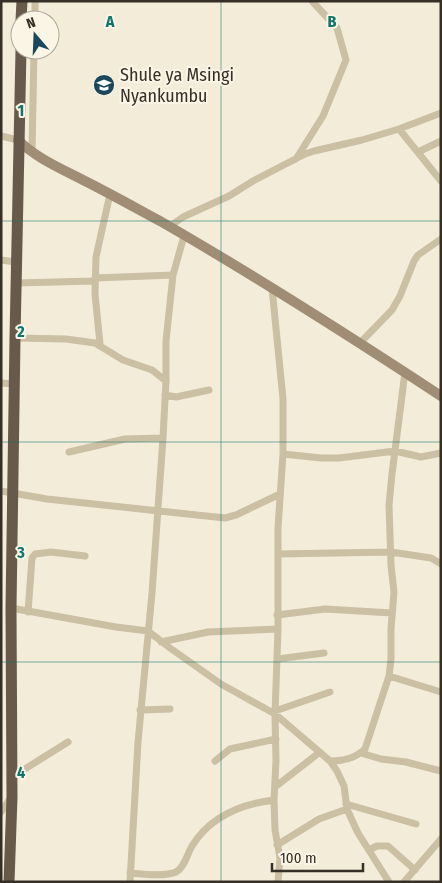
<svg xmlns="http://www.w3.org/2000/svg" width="442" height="883" viewBox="0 0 442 883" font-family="'Fira Sans Condensed',sans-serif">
<rect width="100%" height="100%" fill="#f3ecd9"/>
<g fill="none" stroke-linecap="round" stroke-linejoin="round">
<!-- minor -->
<path stroke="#cbbfa4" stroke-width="7" d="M35,20V1
M399,129L441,181
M1,136L18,140
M32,152L34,50
M418,152L441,141
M296,159L323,116L346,60L337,28L312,1
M169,227L183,217L229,196L253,181L305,154L314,151L362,140L399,129L441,113
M1,260L16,262
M95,278L173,275
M16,283L95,281
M272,288L283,399V454L278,528V629L275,714L276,761L274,800L275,830L280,858L278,882
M15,338L66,339L95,343L123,360L152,370L166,381
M360,343L392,310L400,296L414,261L418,255L441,239
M100,344L95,294L96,257L110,194
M1,383L15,384
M165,395L176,397L209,390
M69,452L125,439L163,438
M283,454L321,458H339L395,451L421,457L441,453
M1,491L47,499L225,518L236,515L280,494
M278,554L391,552L431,558L441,564
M11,608L116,627L148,631L170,648L221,684L275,714L330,761L337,771L344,786L347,809L351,818L358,833L389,882
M28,612L32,558L35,554L51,552L85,556
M277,615L325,609L392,613
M161,642L208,632L278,629
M277,659L324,653
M389,676L441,692
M140,710L170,709
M275,711L330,692
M361,753L381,759L406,762L441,771
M215,761L230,749L276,739
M330,761C342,761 356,758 365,749L389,676L391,660V629L394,592L391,565L389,505L392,474L405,372
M12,777L68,742
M275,787L320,752
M346,804L416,824
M1,812L10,799
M277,845L319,819L347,809
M369,850L377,846H388L415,870
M130,873C142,874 165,877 176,872C185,867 187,854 192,846C210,817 242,804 274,800
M130,882L138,742L152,593L163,438L166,381V341L173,275L184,236
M404,882L441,839"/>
<!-- secondary -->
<path stroke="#9f8e75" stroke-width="10" d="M18,140C36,158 60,168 83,180C109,193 134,207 160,221C256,276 348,335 441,396"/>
<!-- trunk -->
<path stroke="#685a4a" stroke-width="11" d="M21,20L22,1
M9,882L12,797L11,608L15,338L21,50"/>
</g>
<!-- grid -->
<path fill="none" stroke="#0f766e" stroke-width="1" stroke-opacity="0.55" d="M221,1V882M1,221H441M1,442H441M1,662H441"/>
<!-- icons -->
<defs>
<g id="school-disc" transform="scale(1.125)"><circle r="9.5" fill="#1a475a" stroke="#faf5e5"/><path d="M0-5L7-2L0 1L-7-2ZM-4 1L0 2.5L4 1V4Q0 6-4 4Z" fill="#fff"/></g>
</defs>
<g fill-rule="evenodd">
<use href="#school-disc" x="104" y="85"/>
</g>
<g text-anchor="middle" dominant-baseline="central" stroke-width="4" stroke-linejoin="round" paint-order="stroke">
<!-- poi labels -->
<g font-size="18" fill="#362f26" stroke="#faf5e5" text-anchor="start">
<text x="120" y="75">Shule ya Msingi<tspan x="120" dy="21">Nyankumbu</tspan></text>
</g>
</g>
<g font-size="16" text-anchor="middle" font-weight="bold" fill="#0f766e" stroke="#faf5e5" stroke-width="4" stroke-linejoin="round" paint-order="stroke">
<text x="110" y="27">A</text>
<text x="332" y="27">B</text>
<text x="21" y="116">1</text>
<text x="21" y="337">2</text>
<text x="21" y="558">3</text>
<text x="21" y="778">4</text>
</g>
<!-- border -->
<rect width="442" height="883" fill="none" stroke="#362f26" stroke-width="5"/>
<!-- north arrow -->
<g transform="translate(35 35) rotate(341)"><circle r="24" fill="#faf5e5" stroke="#aca699"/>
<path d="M0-4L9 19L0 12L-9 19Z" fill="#1a475a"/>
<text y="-8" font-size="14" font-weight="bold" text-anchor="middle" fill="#362f26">N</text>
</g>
<!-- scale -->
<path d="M272 863v8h91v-8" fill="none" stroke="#362f26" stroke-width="2.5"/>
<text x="280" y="863" font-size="15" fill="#362f26" stroke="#faf5e5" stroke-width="4" paint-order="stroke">100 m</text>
</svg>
